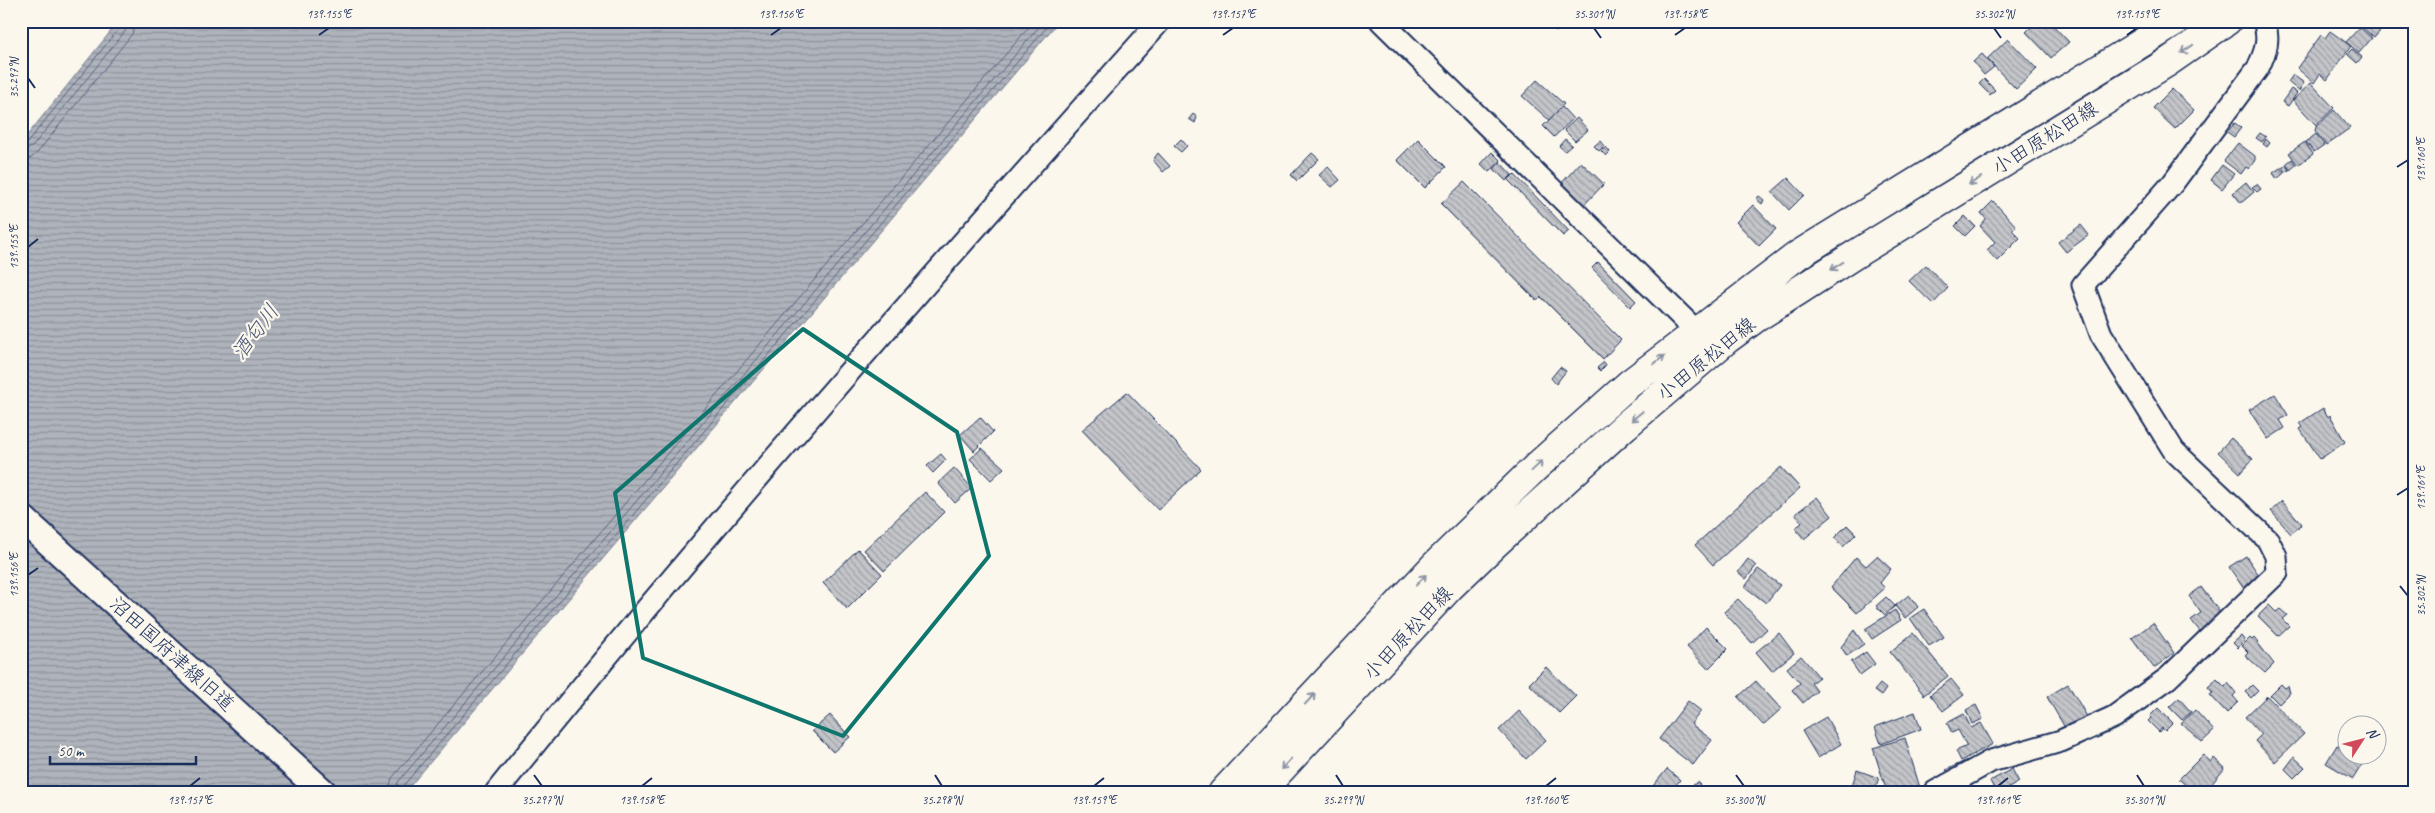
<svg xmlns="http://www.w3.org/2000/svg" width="2435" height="813" viewBox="0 0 2435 813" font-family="Caveat,'Klee One',sans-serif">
<defs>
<pattern id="water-rules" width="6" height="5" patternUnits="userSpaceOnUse" patternTransform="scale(1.25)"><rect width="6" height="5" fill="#afb3bb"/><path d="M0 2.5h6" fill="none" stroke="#8e929b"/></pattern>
<pattern id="building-back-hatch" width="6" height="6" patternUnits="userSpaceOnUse" patternTransform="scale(1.25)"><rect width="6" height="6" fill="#c3c5c9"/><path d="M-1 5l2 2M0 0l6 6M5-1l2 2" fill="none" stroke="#9ea0a6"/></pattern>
</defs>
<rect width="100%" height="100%" fill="#fbf7ec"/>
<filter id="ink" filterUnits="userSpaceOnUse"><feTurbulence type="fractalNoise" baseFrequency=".02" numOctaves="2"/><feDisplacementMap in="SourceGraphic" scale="10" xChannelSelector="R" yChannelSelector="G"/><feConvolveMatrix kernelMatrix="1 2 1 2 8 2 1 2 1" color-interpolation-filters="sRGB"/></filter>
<g filter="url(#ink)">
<!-- water -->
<path fill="url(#water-rules)" stroke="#747e96" d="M119,21H1059L405,792H21V143Z"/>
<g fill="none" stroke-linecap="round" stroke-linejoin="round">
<!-- shore -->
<path stroke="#566483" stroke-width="1" d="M21,146L27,143L121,26L122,21
M21,152L32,147L126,30L129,21
M21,160L31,158L38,152L132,34L136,21
M388,792L392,778L1034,21
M395,792L398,782L1044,21
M401,792L403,786L1052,21"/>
</g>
<!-- building -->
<path fill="url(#building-back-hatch)" stroke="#1b2f5e" d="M1553,21H1563L1565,23L1556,32L1549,25Z
M2037,21H2049L2069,42L2051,58L2026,32Z
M2356,21H2389L2374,38Z
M2360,27L2372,38L2359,53L2346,42Z
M2330,31L2351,46L2327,80L2320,74L2314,83L2297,68L2321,35L2325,38Z
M2008,39L2037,69L2016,89L1987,59Z
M2352,49L2362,57L2357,63L2347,54Z
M1982,54L1994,67L1984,75L1973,62Z
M2293,75L2304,83L2299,91L2288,82Z
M1984,79L1995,90L1990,95L1979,84Z
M1537,80L1564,104L1549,120L1522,96Z
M2311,83L2334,108L2316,125L2293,100Z
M2172,89L2194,110L2175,129L2153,108Z
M2291,89L2297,93L2288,106L2282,102Z
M1562,107L1573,119L1554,137L1543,126Z
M2334,110L2350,128L2326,145L2315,131L2316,127Z
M1193,114L1197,117L1195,123L1189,119Z
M1577,118L1588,130L1575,141L1564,130Z
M2235,123L2241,128L2234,137L2227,132Z
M2260,133L2266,137L2262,142L2256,138Z
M2316,134L2324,145L2314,152L2306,142Z
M1181,139L1187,146L1181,152L1174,146Z
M1418,139L1446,167L1425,188L1397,160Z
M1565,139L1572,145L1565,151L1559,146Z
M2266,139L2270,143L2267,147L2263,144Z
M1600,141L1604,146L1599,151L1594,146Z
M2305,142L2313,154L2298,165L2289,153Z
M2238,143L2255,156V160L2249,169L2246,167L2241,174L2224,161Z
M1606,147L1610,152L1606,156L1601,151Z
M1492,152L1501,161L1489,172L1481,164Z
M1158,153L1170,166L1163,172L1153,160Z
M1312,153L1319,159L1297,181L1291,175Z
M2292,159L2296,165L2290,170L2286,164Z
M1500,162L1512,175L1506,181L1494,169Z
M1581,162L1604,184L1581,208L1558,187Z
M2222,165L2234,174L2222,189L2211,180Z
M2286,165L2289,170L2285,173L2282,168Z
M1328,167L1340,180L1332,187L1319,175Z
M2280,168L2284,173L2277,179L2273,173Z
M1514,174L1569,231L1563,236L1508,180Z
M1788,178L1804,195L1789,210L1772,192Z
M1464,182L1621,340L1603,359L1541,297L1537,301L1441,204Z
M2246,182L2254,192L2241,203L2233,193Z
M2257,184L2261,189L2257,192L2252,187Z
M1759,196L1764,200L1762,204L1756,199Z
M1993,201L2016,226L2012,230L2020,238L1997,261L1987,250L1995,242L1980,226L1986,219L1981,213Z
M1753,205L1776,229L1759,246L1736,222Z
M1965,216L1975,226L1965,236L1955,226Z
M2081,225L2089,235L2066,252L2058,242Z
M1598,262L1636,301L1630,307L1592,268Z
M1926,265L1948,288L1933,304L1909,281Z
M1604,362L1606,365L1600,371L1597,368Z
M1560,367L1566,371L1556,384L1551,378Z
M1127,392L1201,469L1158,510L1082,430Z
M2275,394L2288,415L2280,420L2285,428L2268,439L2249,410Z
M2323,408L2328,417L2330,415L2345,442L2320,459L2300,429L2303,427L2300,423Z
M980,417L993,432L974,451L960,435Z
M2231,438L2253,459L2240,473L2218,452Z
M982,448L1004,468L991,480L970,459Z
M941,454L946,460L933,473L927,466Z
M1781,467L1800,488L1713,565L1695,545Z
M954,468L972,488L955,503L938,483Z
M925,492L944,512L884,571L864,550Z
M1817,497L1832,516L1804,539L1795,528L1802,523L1795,514Z
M2282,501L2302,524L2291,534L2271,511Z
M1847,525L1856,534L1843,547L1834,538Z
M858,549L882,574L847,609L823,583Z
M1877,556L1891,569L1880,583L1885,588L1857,613L1831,587L1856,557L1866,566Z
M2246,556L2263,581L2246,592L2229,567Z
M1748,559L1756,566L1746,579L1738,572Z
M1758,569L1780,585L1766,603L1745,587Z
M2201,587L2224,618L2202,634L2191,620L2201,613L2189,596Z
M1909,595L1918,607L1905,618L1895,606Z
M1886,597L1895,606L1885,615L1876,606Z
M1738,599L1767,629L1752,643L1724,612Z
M2269,605L2276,612L2280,609L2287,615L2282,619L2289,626L2278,636L2258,616Z
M1924,609L1944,637L1929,646L1910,618Z
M1895,610L1901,620L1872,639L1865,629Z
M2153,623L2174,653L2154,668L2132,638Z
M1706,627L1728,649L1708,669L1687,647Z
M1854,630L1864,644L1847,656L1841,647Z
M1779,633L1794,653L1772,671L1756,652Z
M1913,633L1948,676L1924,695L1890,652Z
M2241,636L2245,641L2238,648L2233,643Z
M2250,638L2252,640L2254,638L2274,664L2265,673L2245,655L2248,652L2242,646Z
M1866,652L1875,664L1860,675L1851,662Z
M1801,656L1819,677L1811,683L1817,691L1803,703L1792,690L1800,683L1787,668Z
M1546,667L1576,696L1559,713L1529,684Z
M1951,679L1964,695L1943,711L1930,695Z
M2217,679L2225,687L2228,683L2236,693L2233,696L2238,702L2227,713L2210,695L2213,693L2208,687Z
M1756,681L1781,709L1763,725L1738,697Z
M1880,684L1886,689L1881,696L1874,691Z
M2068,684L2089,720L2067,731L2047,697Z
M2281,684L2285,688L2288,686L2290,693L2279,704L2270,695Z
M2252,685L2258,691L2251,698L2245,692Z
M2267,696L2304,734L2275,762L2255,741L2261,735L2245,717Z
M2179,698L2191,712L2182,720L2169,707Z
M1688,701L1701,711L1691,724L1712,740L1693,765L1659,739Z
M1976,705L1983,719L1972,724L1966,710Z
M2158,708L2173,723L2165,731L2162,728L2159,732L2148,721L2151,718L2150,716Z
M2195,710L2214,731L2202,742L2181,723Z
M1519,711L1546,740L1526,759L1499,730Z
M1915,712L1921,729L1881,744L1875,727Z
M1964,714L1971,728L1981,723L1993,744L1961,761L1956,751L1967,746L1958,730L1952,733L1947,723Z
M830,715L850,737L833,752L812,731Z
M1826,717L1841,744L1818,758L1802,731Z
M1905,738L1920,788L1907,792H1887L1873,748Z
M2337,745L2348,752V756H2354L2364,761L2353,779L2326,763Z
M2203,755L2211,762L2214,758L2225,768L2205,792H2193L2179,779Z
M2294,757L2305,767L2294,778L2285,769Z
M1967,760L1971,768L1952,777L1946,770Z
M1667,769L1680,780L1670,792H1648Z
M2012,769L2019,782L2002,792H1996L1990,781Z
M1857,770L1879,778L1874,792H1850Z
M1698,782L1704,792H1682Z"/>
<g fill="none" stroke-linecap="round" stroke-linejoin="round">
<!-- minor casing -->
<g stroke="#1b2f5e" stroke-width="25">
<path id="minor" d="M1381,21L1696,331
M496,792C709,528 934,273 1160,21
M1935,792L1991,761L2061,741L2114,717L2168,678L2277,573L2276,556L2268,540L2174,451L2101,334L2083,285L2173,183L2258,68C2266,51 2270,39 2264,21"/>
</g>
<!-- tertiary casing -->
<g stroke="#1b2f5e" stroke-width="30">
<path id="tertiary" d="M21,517L323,792"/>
</g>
<!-- secondary casing -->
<g stroke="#1b2f5e" stroke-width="31">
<path id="secondary" d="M1223,792L1434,566L1537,466L1629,384L1798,255L2177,21
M1260,792L1450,587L1496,543L1625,426L1726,340L1756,318L1862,250L2168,62L2227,21"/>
</g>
<!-- minor -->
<use href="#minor" stroke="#fbf7ec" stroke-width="21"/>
<!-- tertiary -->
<use href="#tertiary" stroke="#fbf7ec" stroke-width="26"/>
<!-- secondary -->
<use href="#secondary" stroke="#fbf7ec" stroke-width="28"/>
</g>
<!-- one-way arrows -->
<defs><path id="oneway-shaft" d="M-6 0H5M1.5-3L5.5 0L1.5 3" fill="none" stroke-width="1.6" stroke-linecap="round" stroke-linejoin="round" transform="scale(1.25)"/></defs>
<g stroke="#8b93a5">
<use href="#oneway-shaft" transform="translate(2187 49) rotate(146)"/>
<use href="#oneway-shaft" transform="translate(1975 181) rotate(148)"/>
<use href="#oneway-shaft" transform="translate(1837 266) rotate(147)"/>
<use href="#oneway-shaft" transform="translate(1659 360) rotate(-38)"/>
<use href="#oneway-shaft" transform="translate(1637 416) rotate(140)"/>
<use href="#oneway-shaft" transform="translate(1537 466) rotate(-43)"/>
<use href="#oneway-shaft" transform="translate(1421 580) rotate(-47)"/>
<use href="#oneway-shaft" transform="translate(1310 699) rotate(-47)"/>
<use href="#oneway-shaft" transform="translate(1286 764) rotate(133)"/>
</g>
</g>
<!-- marked area -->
<path fill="none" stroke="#0f766e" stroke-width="4" stroke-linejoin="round" d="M803,329L957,432L989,556L843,736L643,658L615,493Z"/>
<!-- ticks -->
<path fill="none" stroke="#1b2f5e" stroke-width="2" d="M1594,28L1601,38M1994,28L2001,38M319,35L329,28M771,35L781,28M1223,35L1233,28M1675,35L1685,28M2127,35L2137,28M28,78L35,88M2397,167L2408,160M28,247L38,239M2397,495L2408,488M28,575L38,568M2400,586L2408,596M534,775L542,786M935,775L942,786M1336,775L1343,786M1736,775L1744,786M2137,775L2144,786M190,786L200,778M642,786L652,778M1094,786L1104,778M1546,786L1556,778M1998,786L2008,778"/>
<g text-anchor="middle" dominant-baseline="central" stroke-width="4.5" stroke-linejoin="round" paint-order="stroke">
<!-- street labels -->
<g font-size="20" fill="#1b2f5e" stroke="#fbf7ec">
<text transform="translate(2045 138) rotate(-32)">小田原松田線</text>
<text transform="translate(1706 359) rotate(-39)">小田原松田線</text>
<text transform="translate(1408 633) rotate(-47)">小田原松田線</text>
<text transform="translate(172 654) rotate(42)">沼田国府津線旧道</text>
</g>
<!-- water labels -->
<g font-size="21" font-style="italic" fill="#47577a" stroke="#fbf7ec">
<text transform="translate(255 332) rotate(-53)">酒匂川</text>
</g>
</g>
<!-- margin -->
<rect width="2435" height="813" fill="none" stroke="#fbf7ec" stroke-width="55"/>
<!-- north arrow -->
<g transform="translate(2362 740) rotate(54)"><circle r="24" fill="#fbf7ec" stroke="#a1a7b3"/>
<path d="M0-4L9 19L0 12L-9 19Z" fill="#d1495b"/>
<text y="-8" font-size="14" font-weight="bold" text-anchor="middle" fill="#1b2f5e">N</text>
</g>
<!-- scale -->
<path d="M50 756v8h146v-8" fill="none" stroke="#1b2f5e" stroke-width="2.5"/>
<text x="58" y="756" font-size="15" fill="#1b2f5e" stroke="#fbf7ec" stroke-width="4" paint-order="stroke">50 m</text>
<rect x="28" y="28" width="2380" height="758" fill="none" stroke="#1b2f5e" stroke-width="2"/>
<g font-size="12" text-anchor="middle" fill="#1b2f5e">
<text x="329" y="18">139.155°E</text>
<text x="781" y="18">139.156°E</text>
<text x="1233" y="18">139.157°E</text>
<text x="1594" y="18">35.301°N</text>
<text x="1685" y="18">139.158°E</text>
<text x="1994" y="18">35.302°N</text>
<text x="2137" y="18">139.159°E</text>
<text transform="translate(14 78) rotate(-90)" y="4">35.297°N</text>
<text transform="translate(2421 160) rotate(-90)" y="4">139.160°E</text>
<text transform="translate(14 247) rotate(-90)" y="4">139.155°E</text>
<text transform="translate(2421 488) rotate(-90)" y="4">139.161°E</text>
<text transform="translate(14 575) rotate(-90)" y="4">139.156°E</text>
<text transform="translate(2421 596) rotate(-90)" y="4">35.302°N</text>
<text x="190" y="804">139.157°E</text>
<text x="542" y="804">35.297°N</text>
<text x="642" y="804">139.158°E</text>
<text x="942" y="804">35.298°N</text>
<text x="1094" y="804">139.159°E</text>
<text x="1343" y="804">35.299°N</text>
<text x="1546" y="804">139.160°E</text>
<text x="1744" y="804">35.300°N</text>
<text x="1998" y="804">139.161°E</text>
<text x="2144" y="804">35.301°N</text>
</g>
</svg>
